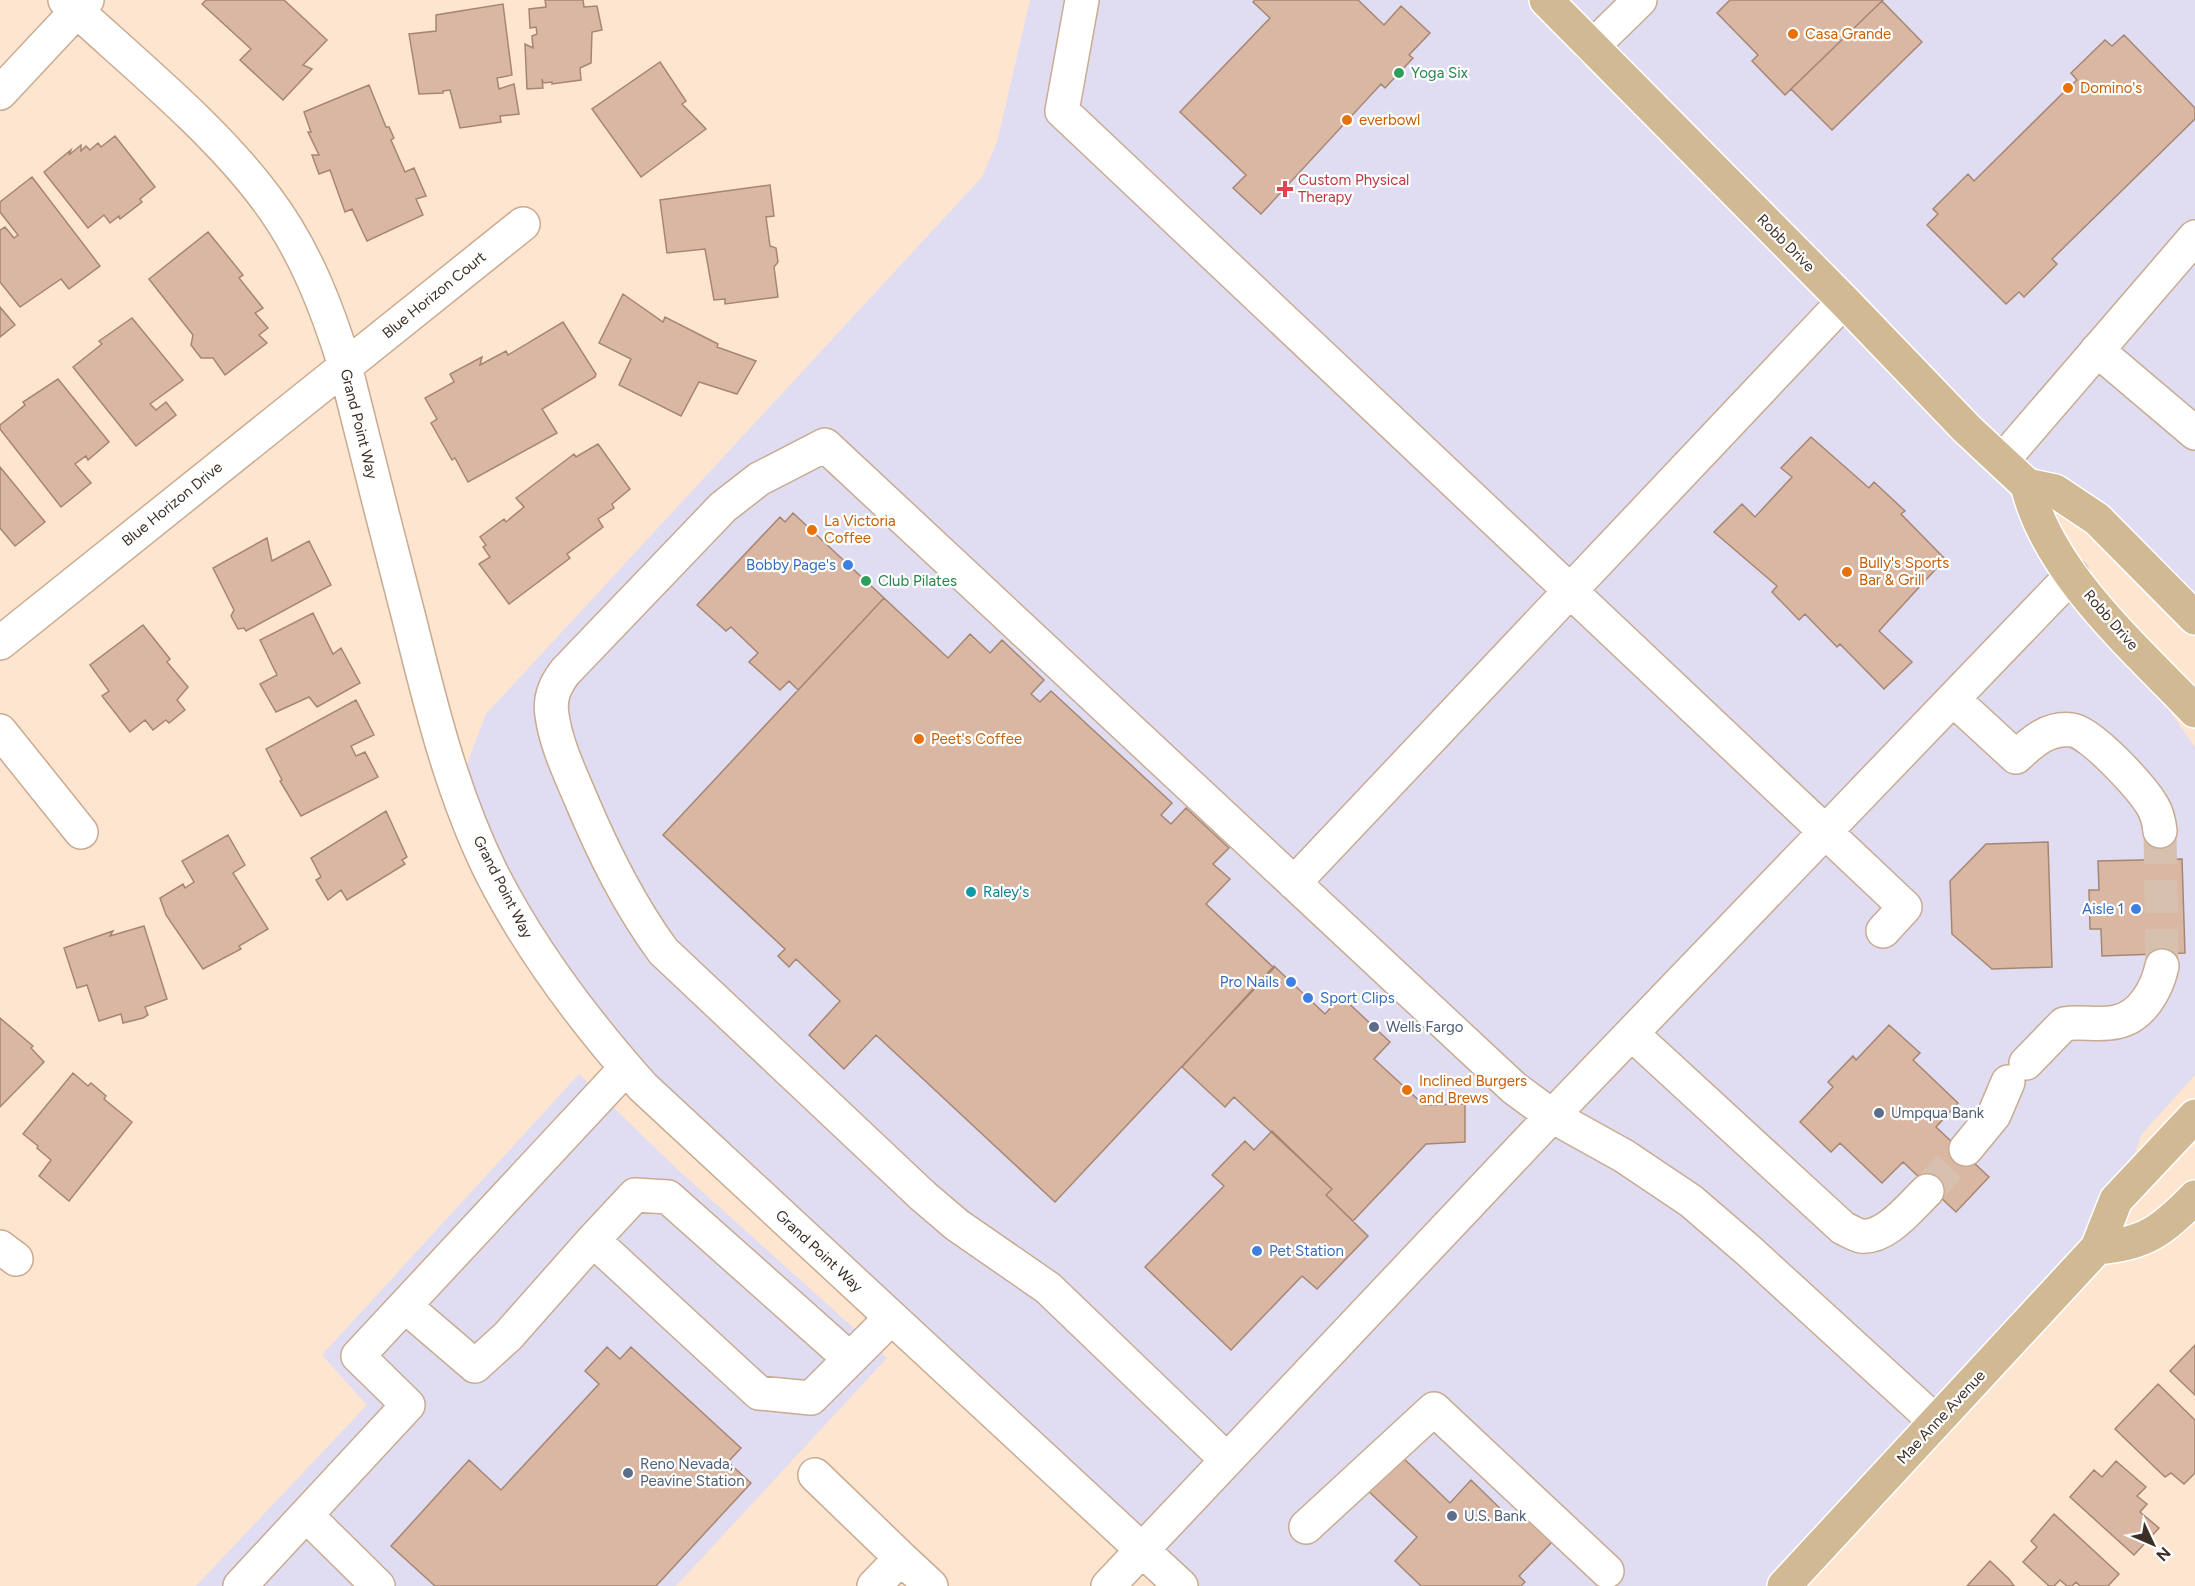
<svg xmlns="http://www.w3.org/2000/svg" width="2195" height="1586" viewBox="0 0 2195 1586" font-family="Figtree,sans-serif">
<rect width="100%" height="100%" fill="#fee5d0"/>
<!-- commercial -->
<path fill="#e0ddf3" d="M1030,0H2195V618L2153,573L2027,485L2149,665L2167,707L2195,747V1075L2142,1134L2127,1173L2100,1225L1779,1586H1185L578,1007L458,788L486,714L982,177L997,142Z
M579,1074L676,1168L887,1358L676,1586H196L367,1405L322,1355Z"/>
<!-- building -->
<path fill="#dab7a3" stroke="#a68672" stroke-width="1.5" d="M206,0H284L327,40L303,65L312,69L283,100L240,60L251,49L202,4Z
M545,0H583L584,7L597,6L602,30L592,32L591,63L580,68L581,80L552,84V82L543,83L542,79L543,88L527,89L525,44L533,48L532,36L537,34L536,27L530,28L529,9L546,7Z
M1255,0H1358L1384,25L1401,6L1430,33L1409,55L1413,58L1385,88L1381,84L1261,214L1233,188L1246,175L1180,112L1270,18L1253,2Z
M1730,0H1883L1785,95L1752,61L1758,55L1717,13Z
M1882,1L1922,42L1832,130L1791,89Z
M503,4L512,75L497,78L499,89L514,84L519,114L500,116L501,122L460,128L450,90L443,91V93L419,94L409,34L436,31V15Z
M2124,35L2195,108V119L2052,259L2057,264L2024,297L2019,292L2006,304L1927,225L1938,214L1933,209L1968,174L1974,181L2068,88L2077,80L2071,73L2105,40L2112,46Z
M660,62L686,101L682,104L706,129L641,177L592,109Z
M369,85L386,127H389L394,138L391,140L405,172L414,168L426,196L416,199L423,215L367,241L352,209L345,212L330,170L319,174L312,155H319L308,132H311L304,112Z
M115,136L155,187L140,199L142,202L120,219L119,216L110,223L104,215L88,228L44,172L71,150L69,155L81,145V151L86,146L90,150L98,143L101,147Z
M32,177L100,266L69,289L61,279L20,307L0,282V230L5,227L14,238L18,235L0,212V202Z
M770,185L774,216L766,217L770,246L776,248L778,262L774,267L778,297L725,304V299L714,300L705,249L667,253L660,200Z
M208,232L243,275L239,278L263,308L255,313L268,328L259,335L267,343L225,375L213,358H201L191,345L193,335L149,279Z
M623,294L663,322L665,317L718,344L717,347L756,361L737,394L699,382L681,416L619,385L631,359L599,343Z
M0,307L15,325L0,337Z
M132,318L183,380L150,404L156,410L166,402L176,415L136,446L73,367L102,344L99,341Z
M563,322L596,374L595,377L542,409L557,433L468,482L455,458L452,460L431,423L437,419L425,398L454,382L450,374L482,357L480,365L506,351L508,355Z
M58,379L109,442L88,460L86,456L75,464L91,483L61,507L0,429V425L25,405L23,402Z
M1811,437L1869,488L1874,482L1905,511L1901,514L1945,559L1879,631L1912,662L1884,689L1840,644L1837,647L1805,614L1799,620L1772,592L1777,586L1714,532L1742,504L1755,517L1792,477L1781,468Z
M598,444L630,489L612,504L614,508L598,519L603,527L567,554L570,558L509,604L479,564L490,557L483,547L486,545L480,537L504,519L506,522L524,507L516,498L574,454L576,457Z
M0,467L45,522L15,546L0,528Z
M793,513L884,598L798,690L789,681L780,690L749,662L758,653L731,627L726,631L697,605L780,517L785,522Z
M267,538L272,561L309,541L331,585L246,631L244,628L238,629L231,616L234,610L213,568Z
M884,598L948,658L970,634L990,653L1002,640L1044,680L1031,694L1040,702L1051,691L1172,803L1161,815L1171,824L1186,808L1229,848L1213,864L1230,879L1206,904L1274,968L1055,1202L876,1035L844,1069L809,1035L840,1001L796,959L789,967L778,956L785,949L663,835Z
M313,613L333,654L341,648L360,683L317,707L309,697L276,712L260,684L277,675L260,640Z
M143,625L170,659L167,662L188,687L177,700L185,710L169,723L166,720L153,730L145,720L130,732L102,696L109,691L90,665Z
M356,700L374,735L351,746L356,756L365,752L378,777L301,816L280,781L282,780L266,749Z
M386,811L407,857L402,860L405,864L347,900L341,890L328,900L316,880L321,877L311,858Z
M228,835L245,865L233,873L268,929L239,946L241,949L203,969L166,915L160,898L183,884L185,888L194,882L182,861Z
M2048,842L2052,967L1992,969L1952,934L1950,881L1986,844Z
M2182,859L2185,953L2102,956L2101,929H2090L2089,890H2099L2098,861Z
M144,926L167,999L145,1007L148,1015L143,1018L123,1023L121,1014L99,1021L87,985L77,988L64,948L113,931L110,936Z
M1274,966L1325,1014L1341,996L1374,1027L1390,1042L1374,1059L1424,1105L1465,1104V1142L1426,1144L1353,1221L1326,1195L1332,1189L1234,1097L1225,1107L1182,1067Z
M0,1018L33,1046L31,1048L44,1062L0,1107Z
M1889,1025L1920,1053L1913,1060L1958,1103L1936,1127L1989,1177L1956,1212L1903,1162L1882,1183L1840,1143L1831,1152L1800,1122L1833,1087L1828,1082L1853,1056L1856,1060Z
M73,1073L88,1086L91,1083L106,1096L104,1099L132,1122L69,1201L39,1176L51,1160L37,1148L38,1146L23,1134Z
M1272,1131L1332,1189L1326,1195L1368,1236L1317,1289L1302,1276L1231,1350L1145,1267L1224,1186L1212,1175L1245,1141L1254,1150Z
M2195,1345V1395L2170,1371Z
M607,1347L620,1359L631,1347L741,1448L728,1462L751,1483L656,1586H435L391,1546L469,1460L501,1490L599,1384L585,1371Z
M2158,1384L2195,1420V1473L2184,1484L2171,1473L2165,1477L2115,1429Z
M1397,1452L1450,1503L1471,1480L1513,1521L1521,1512L1552,1542L1519,1576L1525,1582L1521,1586H1421L1395,1561L1417,1537L1364,1487Z
M2116,1461L2146,1487L2137,1496L2147,1504L2140,1512L2159,1528L2134,1555L2070,1497L2094,1470L2102,1477Z
M2054,1514L2119,1574L2108,1586H2080L2076,1582L2072,1586H2067L2060,1580L2054,1586H2049L2023,1562L2037,1547L2031,1541Z
M1990,1561L2009,1579L2014,1586H1967Z"/>
<g fill="none" stroke-linecap="round" stroke-linejoin="round">
<!-- minor-tunnel -->
<path stroke="#d7c1ae" stroke-width="33" stroke-dasharray="33 16" stroke-linecap="butt" d="M2160,831L2162,966
M1927,1191L1966,1149"/>
<!-- minor casing -->
<g stroke="#c8ab91" stroke-width="36">
<path id="minor" d="M65,0C131,61 213,127 266,198C304,248 327,307 345,366C366,451 388,537 410,622C431,707 452,793 491,872C531,951 584,1021 643,1087L1181,1586
M1082,0L1062,111L1905,907L1883,931
M1592,47L1640,0
M0,93L87,0
M2097,350L2195,433
M2002,461L2195,237
M0,643L523,224
M1953,699L2016,757C2032,742 2048,727 2072,730C2091,732 2141,787 2152,805C2157,813 2159,821 2160,831
M0,731L81,832
M1294,883L1844,301
M1632,1034L1843,1228C1848,1230 1855,1235 1861,1236C1886,1239 1911,1206 1927,1191
M2026,1063L2064,1024C2081,1021 2099,1026 2116,1022C2142,1017 2157,989 2162,966
M1966,1149L1994,1115L2008,1082
M593,1240L635,1195L668,1197L850,1359
M0,1247L16,1259
M405,1306L475,1366L508,1336L593,1240L759,1393L811,1398L891,1318
M1227,1460L1552,1116L2072,575
M815,1475L901,1558
M306,1515L378,1586
M1306,1527L1434,1409L1607,1571
M240,1586L408,1405L358,1356L626,1068
M874,1586L901,1558L931,1586
M1108,1586L1227,1460L1048,1288L957,1225L923,1196L663,951C628,903 603,852 580,797C569,771 556,744 552,715C549,698 555,685 565,672L723,507L759,479L825,445L1514,1088L1552,1116L1624,1156L1691,1201L1749,1251L1936,1422"/>
</g>
<!-- major casing -->
<g stroke="#fff" stroke-width="36">
<path id="major" d="M1546,0L1844,301L1967,429L2027,485L2055,491L2097,519L2195,618
M2027,485C2048,573 2134,647 2195,711
M2097,1248C2145,1244 2162,1231 2195,1197
M1784,1586L2097,1248L2116,1200L2195,1116"/>
</g>
<!-- minor -->
<use href="#minor" stroke="#fff" stroke-width="33"/>
<!-- major -->
<use href="#major" stroke="#d0b993" stroke-width="33"/>
</g>
<!-- markers -->
<g fill="#e8710a" stroke="#fff" stroke-width="2">
<circle cx="1793" cy="34" r="6"/>
<circle cx="2068" cy="88" r="6"/>
<circle cx="1347" cy="120" r="6"/>
<circle cx="812" cy="530" r="6"/>
<circle cx="1847" cy="572" r="6"/>
<circle cx="919" cy="739" r="6"/>
<circle cx="1407" cy="1090" r="6"/>
</g>
<g fill="#2e9e5b" stroke="#fff" stroke-width="2">
<circle cx="1399" cy="73" r="6"/>
<circle cx="866" cy="581" r="6"/>
</g>
<path fill="#e0444e" stroke="#fff" stroke-width="2" d="M1282 180h6v6h6v6h-6v6h-6v-6h-6v-6h6z"/>
<g fill="#3f7fe0" stroke="#fff" stroke-width="2">
<circle cx="848" cy="565" r="6"/>
<circle cx="2136" cy="909" r="6"/>
<circle cx="1291" cy="982" r="6"/>
<circle cx="1308" cy="998" r="6"/>
<circle cx="1257" cy="1251" r="6"/>
</g>
<circle fill="#0f9aa8" stroke="#fff" stroke-width="2" cx="971" cy="892" r="6"/>
<g fill="#5c6f8a" stroke="#fff" stroke-width="2">
<circle cx="1374" cy="1027" r="6"/>
<circle cx="1879" cy="1113" r="6"/>
<circle cx="628" cy="1473" r="6"/>
<circle cx="1452" cy="1516" r="6"/>
</g>
<g text-anchor="middle" dominant-baseline="central" stroke-width="4.5" stroke-linejoin="round" paint-order="stroke">
<!-- food labels -->
<g font-size="15" fill="#c56008" stroke="#fff" text-anchor="start">
<text x="1805" y="34">Casa Grande</text>
<text x="2080" y="88">Domino's</text>
<text x="1359" y="120">everbowl</text>
<text x="824" y="521">La Victoria<tspan x="824" dy="17">Coffee</tspan></text>
<text x="1859" y="563">Bully's Sports<tspan x="1859" dy="17">Bar &amp; Grill</tspan></text>
<text x="931" y="739">Peet's Coffee</text>
<text x="1419" y="1081">Inclined Burgers<tspan x="1419" dy="17">and Brews</tspan></text>
</g>
<!-- leisure labels -->
<g font-size="15" fill="#27864d" stroke="#fff" text-anchor="start">
<text x="1411" y="73">Yoga Six</text>
<text x="878" y="581">Club Pilates</text>
</g>
<!-- health labels -->
<g font-size="15" fill="#be3a42" stroke="#fff" text-anchor="start">
<text x="1298" y="180">Custom Physical<tspan x="1298" dy="17">Therapy</tspan></text>
</g>
<!-- street labels -->
<g font-size="15" fill="#3c3026" stroke="#fff">
<text transform="translate(1786 243) rotate(45)">Robb Drive</text>
<text transform="translate(434 295) rotate(-39)">Blue Horizon Court</text>
<text transform="translate(359 424) rotate(76)">Grand Point Way</text>
<text transform="translate(172 504) rotate(-39)">Blue Horizon Drive</text>
<text transform="translate(2111 620) rotate(49)">Robb Drive</text>
<text transform="translate(503 887) rotate(63)">Grand Point Way</text>
<text transform="translate(819 1251) rotate(43)">Grand Point Way</text>
<text transform="translate(1941 1417) rotate(-47)">Mae Anne Avenue</text>
</g>
<!-- shop labels -->
<g font-size="15" fill="#366cbe" stroke="#fff" text-anchor="end">
<text x="836" y="565">Bobby Page's</text>
<text x="2124" y="909">Aisle 1</text>
<text x="1279" y="982">Pro Nails</text>
<text x="1320" y="998" text-anchor="start">Sport Clips</text>
<text x="1269" y="1251" text-anchor="start">Pet Station</text>
</g>
<!-- culture labels -->
<g font-size="15" fill="#0d838f" stroke="#fff" text-anchor="start">
<text x="983" y="892">Raley's</text>
</g>
<!-- service labels -->
<g font-size="15" fill="#4e5e75" stroke="#fff" text-anchor="start">
<text x="1386" y="1027">Wells Fargo</text>
<text x="1891" y="1113">Umpqua Bank</text>
<text x="640" y="1464">Reno Nevada,<tspan x="640" dy="17">Peavine Station</tspan></text>
<text x="1464" y="1516">U.S. Bank</text>
</g>
</g>
<!-- north arrow -->
<g transform="translate(2153 1544) rotate(134)" stroke="#ffffff" stroke-width="4.5" paint-order="stroke">
<path d="M0-4.5L10 22L0 15L-10 22Z" fill="#3c3026"/>
<text y="-9" font-size="16" font-weight="bold" text-anchor="middle" fill="#3c3026">N</text>
</g>
</svg>
